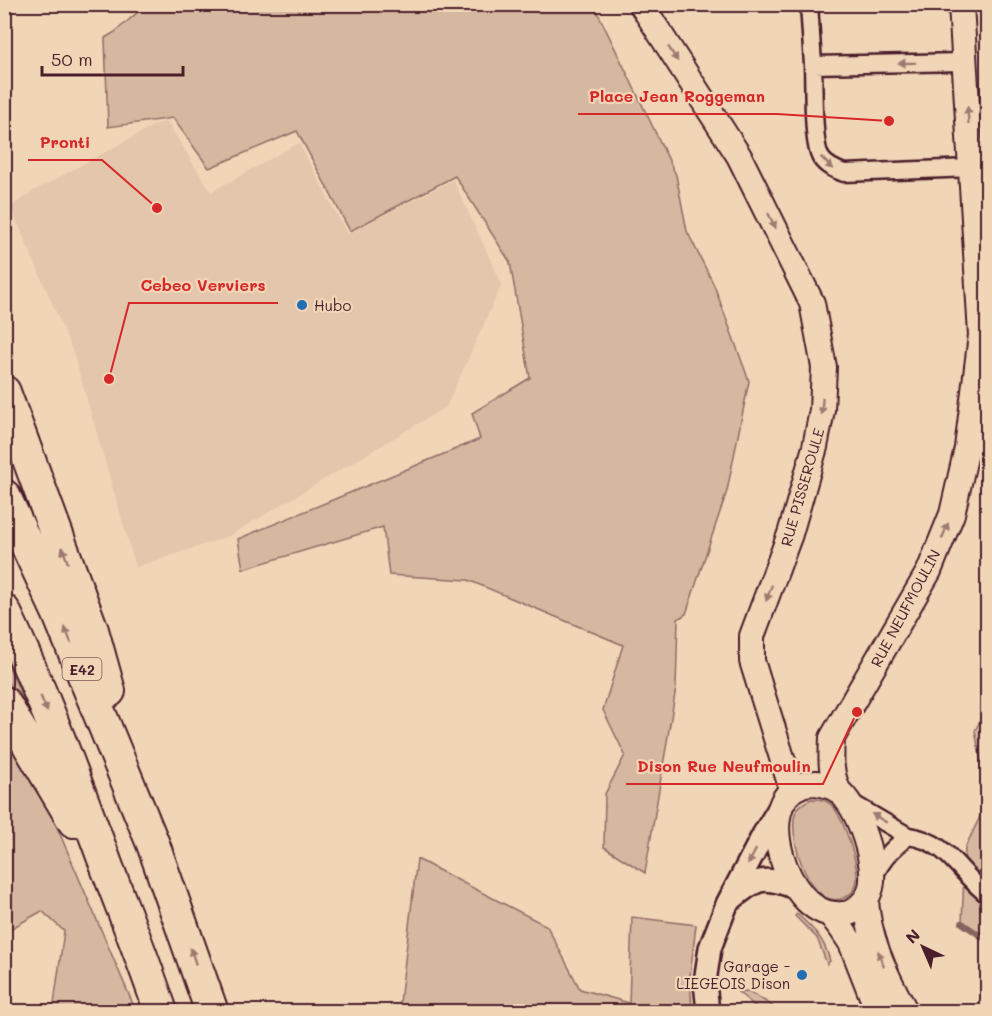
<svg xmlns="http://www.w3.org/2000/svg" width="992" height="1016" viewBox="0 0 992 1016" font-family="Mali,sans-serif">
<rect width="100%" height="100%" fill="#f1d5b7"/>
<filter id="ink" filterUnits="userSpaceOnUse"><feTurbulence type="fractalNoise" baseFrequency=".0167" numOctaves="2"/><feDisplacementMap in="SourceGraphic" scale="12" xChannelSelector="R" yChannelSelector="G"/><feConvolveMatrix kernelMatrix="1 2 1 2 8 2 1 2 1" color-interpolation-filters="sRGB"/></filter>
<g filter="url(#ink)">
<!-- built -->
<path fill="#e3c6ab" d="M167,122L211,192L299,143L347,234L453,180L502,284L446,407L227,537L136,567L73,352L11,207L32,192L159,123Z"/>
<!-- green -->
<path fill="#d6b7a0" stroke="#906b66" stroke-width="1.5" d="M146,5H594L676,175L687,231L714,285L749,381L727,491L686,614L678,619L676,688L645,873L604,847L605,794L625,755L603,710L623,645L468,580L389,575L383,527L243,569L238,539L480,439L472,413L530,378L510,262L455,176L350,231L297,131L209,168L173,118L108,127L105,38L115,32Z
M5,658L33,722L5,678Z
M987,706V941L962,923L965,848L986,804L983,771L975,731Z
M4,725L29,762L136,1011H53L64,931L42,911L5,932Z
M811,799C818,799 824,799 829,803C843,814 861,868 856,885C854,891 849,896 844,898C810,912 788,838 795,814C797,806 804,802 811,799Z
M417,859L547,926L580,989L629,1003L632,917L696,925L690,976L692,1011H399Z
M797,914C814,929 824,938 830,961L827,964L817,938L795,916Z
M746,991C758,995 769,1004 779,1011H761L738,992Z"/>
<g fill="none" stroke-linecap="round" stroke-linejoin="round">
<!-- stream -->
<path stroke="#88625f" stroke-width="6" d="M962,923L988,941"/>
<!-- minor casing -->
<g stroke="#4a1f2b" stroke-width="21">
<path id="minor" d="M809,4L813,65
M965,62L813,65C814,84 812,144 821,158C826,166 836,170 844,173L971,168
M850,802L908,836C949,841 959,874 988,895
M873,878C883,858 891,850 908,836"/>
</g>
<!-- tertiary casing -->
<g stroke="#4a1f2b" stroke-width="26">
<path id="tertiary" d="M732,899C757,878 764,875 795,888
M708,1012L705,982L710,948L727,904L763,835L778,810"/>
</g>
<!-- secondary casing -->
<g stroke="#4a1f2b" stroke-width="28">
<path id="secondary" d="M641,4L739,156L812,303L824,367L822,410L815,447L790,534L752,636V661L792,790
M815,783C823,784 830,785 837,790C858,804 879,867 870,891C868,898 862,904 856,909C850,914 843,915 835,914C787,913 751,803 802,785C806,783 811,784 815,783Z
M838,790C830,770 831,759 832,738L929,571L952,514L967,448L981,335L961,4
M866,900C868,937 887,979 906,1012
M830,914L841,928L851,943L878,1012"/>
</g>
<!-- motorway casing -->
<g stroke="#4a1f2b" stroke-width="36">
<path id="motorway" d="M4,392L92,630L109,691
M4,496L58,612L153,844L212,1012
M4,611C44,695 76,783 108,870C126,917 145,964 161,1012
M4,703L74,821"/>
</g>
<!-- minor -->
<use href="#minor" stroke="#f1d5b7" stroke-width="16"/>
<!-- tertiary -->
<use href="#tertiary" stroke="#f1d5b7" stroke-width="21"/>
<!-- secondary -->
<use href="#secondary" stroke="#f1d5b7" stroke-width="24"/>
<!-- motorway -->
<use href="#motorway" stroke="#f1d5b7" stroke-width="32"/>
</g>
<!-- one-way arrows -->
<defs><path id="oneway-solid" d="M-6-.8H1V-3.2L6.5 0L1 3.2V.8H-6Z" transform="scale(1.5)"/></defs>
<g fill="#9e7a71">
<use href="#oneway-solid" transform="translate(673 54) rotate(57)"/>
<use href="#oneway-solid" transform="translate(907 63) rotate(179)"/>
<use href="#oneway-solid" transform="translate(968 115) rotate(-93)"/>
<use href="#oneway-solid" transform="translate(827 163) rotate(45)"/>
<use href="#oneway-solid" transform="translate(772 221) rotate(64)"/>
<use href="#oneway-solid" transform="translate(822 406) rotate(95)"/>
<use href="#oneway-solid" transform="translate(945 531) rotate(-68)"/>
<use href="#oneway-solid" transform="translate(65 555) rotate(-110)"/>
<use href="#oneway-solid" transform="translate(769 593) rotate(110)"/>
<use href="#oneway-solid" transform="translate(68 635) rotate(-112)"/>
<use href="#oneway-solid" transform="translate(44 704) rotate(67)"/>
<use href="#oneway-solid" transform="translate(879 818) rotate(-149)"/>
<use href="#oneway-solid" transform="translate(752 857) rotate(118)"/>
<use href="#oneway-solid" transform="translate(193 956) rotate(-109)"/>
<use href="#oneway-solid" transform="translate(881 959) rotate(-110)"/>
</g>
</g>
<!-- markers -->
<g fill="#1f6fb2" stroke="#f1d5b7" stroke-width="2">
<circle cx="302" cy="305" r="6"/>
<circle cx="802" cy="975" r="6"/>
</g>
<g text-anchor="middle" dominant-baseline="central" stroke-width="4.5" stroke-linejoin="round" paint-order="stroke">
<!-- shield labels -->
<rect fill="#f1d5b7" stroke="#7c5655" stroke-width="1.5" x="62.5" y="658" width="39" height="22" rx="4.5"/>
<g font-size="14" font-weight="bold" fill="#4a1f2b">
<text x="82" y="669">E42</text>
</g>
<!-- poi labels -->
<g font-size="15" fill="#4a1f2b" stroke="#f1d5b7" text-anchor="start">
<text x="314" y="305">Hubo</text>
<text x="790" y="966" text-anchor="end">Garage -<tspan x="790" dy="17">LIEGEOIS Dison</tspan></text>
</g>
<!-- street labels -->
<g font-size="15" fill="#4a1f2b" stroke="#f1d5b7">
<text transform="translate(802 487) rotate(-74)">RUE PISSEROULE</text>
<text transform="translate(905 608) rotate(-62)">RUE NEUFMOULIN</text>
</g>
</g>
<!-- callouts -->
<path fill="none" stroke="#d62828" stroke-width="2" d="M889 121L777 114H578M157 208L102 160H28M109 379L129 303H278M857 712L823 784H626"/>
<g fill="#d62828" stroke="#f1d5b7" stroke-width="2">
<circle cx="889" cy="121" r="6"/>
<circle cx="157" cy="208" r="6"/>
<circle cx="109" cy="379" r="6"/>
<circle cx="857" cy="712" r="6"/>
</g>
<g font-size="16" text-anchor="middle" font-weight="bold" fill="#d62828" stroke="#f1d5b7" stroke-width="4.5" stroke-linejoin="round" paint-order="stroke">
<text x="677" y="102">Place Jean Roggeman</text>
<text x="65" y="148">Pronti</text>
<text x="203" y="291">Cebeo Verviers</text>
<text x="724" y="772">Dison Rue Neufmoulin</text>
</g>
<!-- margin -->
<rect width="992" height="1016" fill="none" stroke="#f1d5b7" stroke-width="24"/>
<rect x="12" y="12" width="968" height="992" fill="none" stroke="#4a1f2b" stroke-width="2" filter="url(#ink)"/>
<!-- north arrow -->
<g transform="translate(923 947) rotate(316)" stroke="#f1d5b7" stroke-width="4.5" paint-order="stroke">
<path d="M0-4.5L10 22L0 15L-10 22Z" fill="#4a1f2b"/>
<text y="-9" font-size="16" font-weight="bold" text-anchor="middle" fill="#4a1f2b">N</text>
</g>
<!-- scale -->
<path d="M42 66v9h141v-9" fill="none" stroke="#4a1f2b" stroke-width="3"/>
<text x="51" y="66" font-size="18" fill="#4a1f2b" stroke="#f1d5b7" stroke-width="4.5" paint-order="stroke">50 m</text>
</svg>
